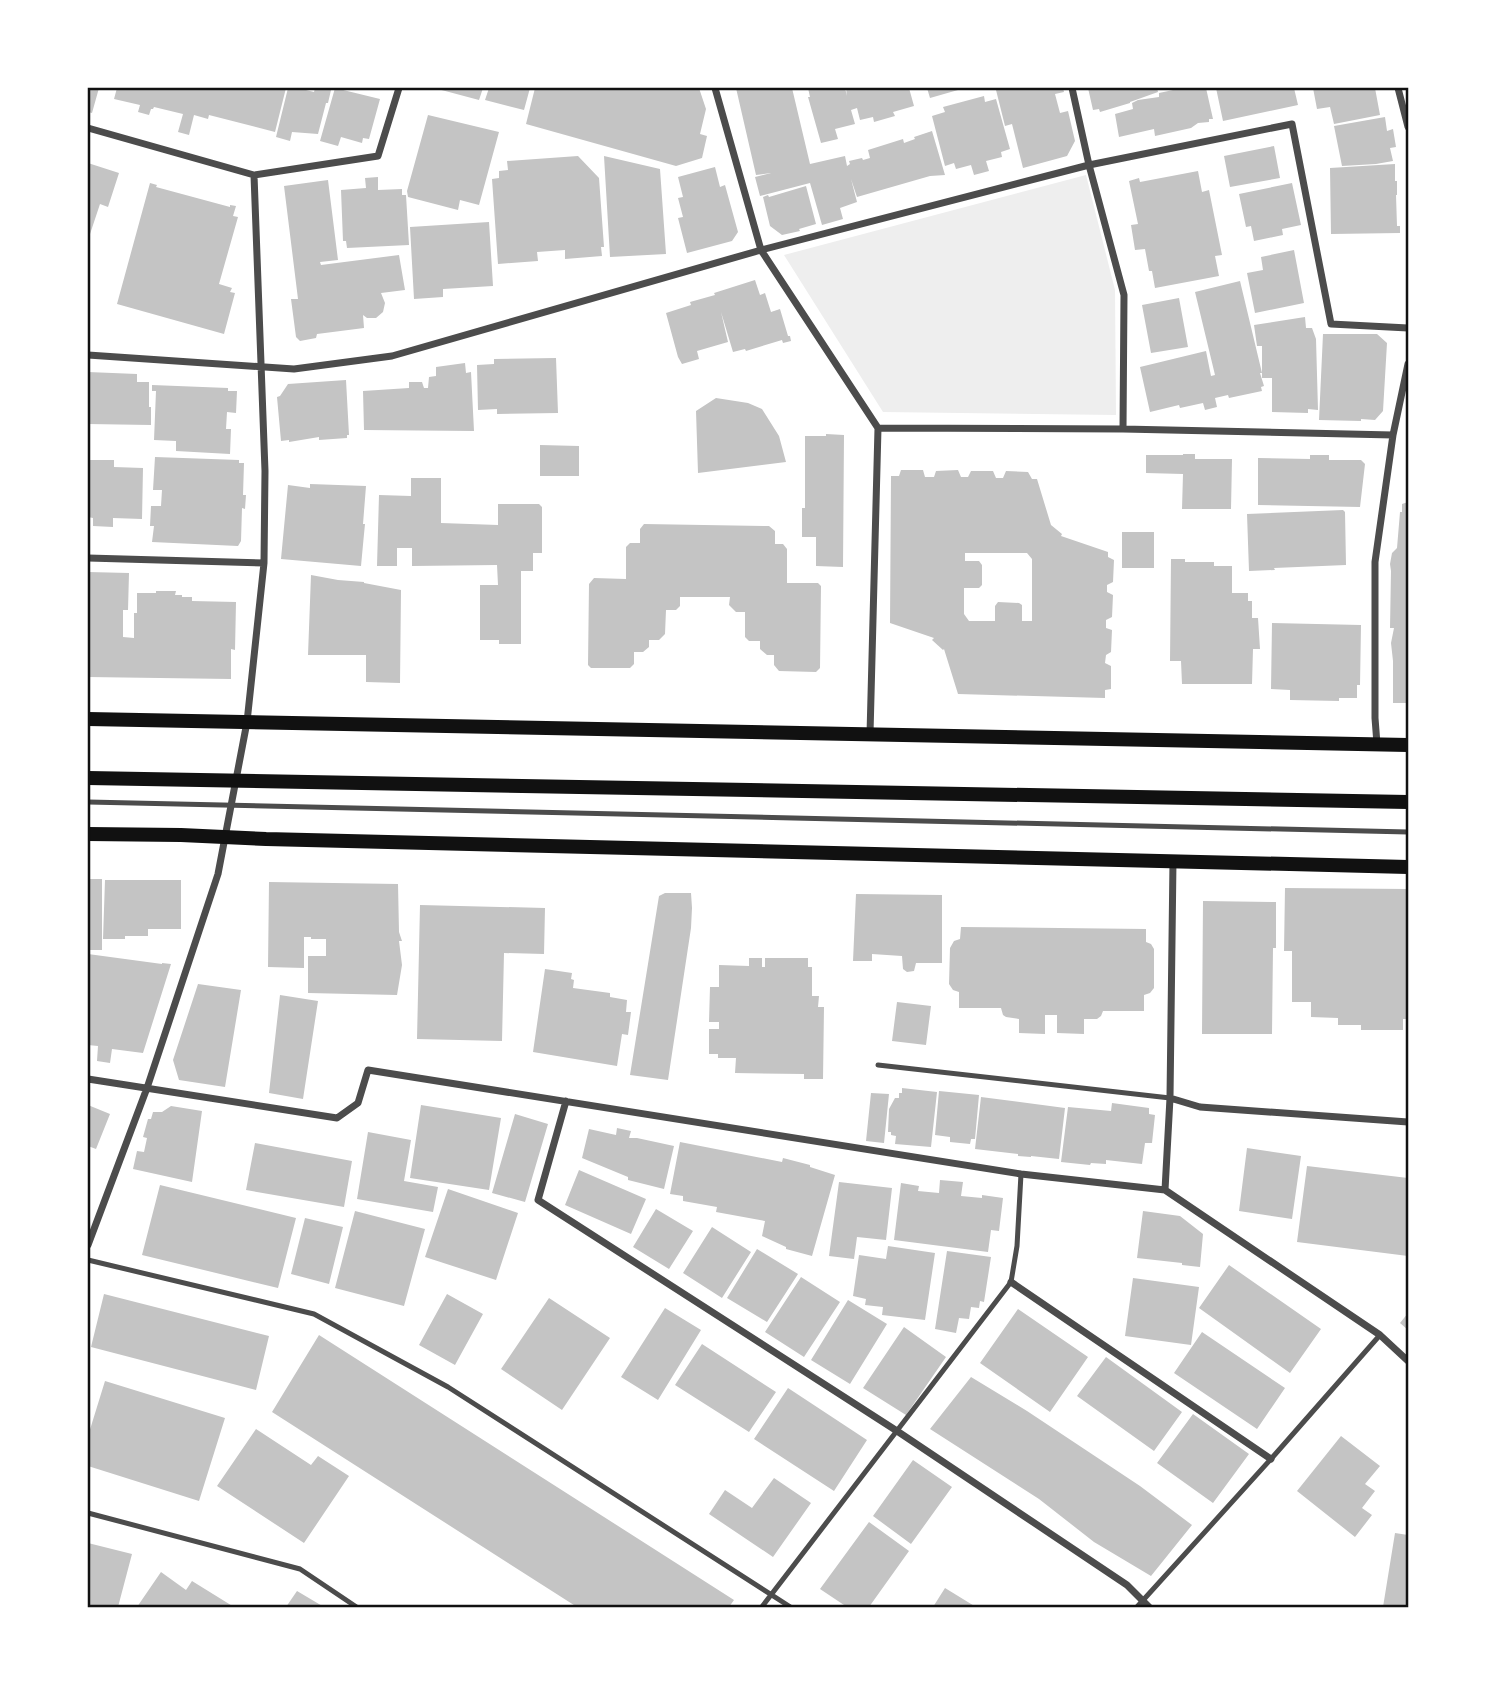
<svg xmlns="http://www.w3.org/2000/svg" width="1496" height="1695" viewBox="0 0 1496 1695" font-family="Rubik,sans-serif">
<rect width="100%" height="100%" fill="#fff"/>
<!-- green -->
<path fill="#eee" d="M1086,175L1115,290L1116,415L883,412L784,255Z"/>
<!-- building -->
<path fill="#c4c4c4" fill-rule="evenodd" d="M88,88H99L92,113L88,112Z
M117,88H286L275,132L209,115L208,119L194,115L189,135L178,132L183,114L154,107L153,109H151L149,115L138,112L140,105L114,99Z
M288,88H298L314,92L315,88L331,90L328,103H326L318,134L292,132L290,141L276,137Z
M335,88L380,99L369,139L363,138L362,143L341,137L338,146L320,141Z
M434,88H483L479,100Z
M489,88H530L524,110L485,100Z
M535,88H699L706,109L700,134L707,136L702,158L676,166L526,124Z
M736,88H792L810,164L845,156L847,166L850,164L849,161L862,158L863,160L870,158L868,150L903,139L904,143L915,139L914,137L932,131L945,175L930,176L857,197L851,179L857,202L840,208L843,219L822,225L810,183L760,196L755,177L771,173L756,175Z
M808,88H845L847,96L846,88H909L914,106L893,112L895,116L874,122L873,117L860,120L857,108L851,110L855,124L835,129L838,139L821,143L808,97H810Z
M927,88H965L930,98Z
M1010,88H1063L1064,92L1055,94L1060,113L1068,111L1075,141L1067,156L1023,168L1012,124L1005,126L996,90Z
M1088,88H1157L1158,92L1130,102V103L1100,112L1099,109L1093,110Z
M1173,88H1206L1213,119H1209V122L1198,123L1191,128L1155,136L1154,129L1119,137L1115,114L1133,109L1132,103L1138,100L1159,97V93L1173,90Z
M1216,88H1294L1298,105L1223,121Z
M1313,88H1375L1380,115L1334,124L1330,107L1317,109Z
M984,96L985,102L996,99L1010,149L1001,152L1002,157L986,161L989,171L974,175L971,165L956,169L954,163L945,166L932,116L945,112L943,107Z
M428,115L499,132L479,205L460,200L458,210L408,197L407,191Z
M1385,117L1387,131L1393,129L1396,147L1390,148L1393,161L1376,164L1342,166L1334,126Z
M1274,146L1280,178L1230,187L1224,156Z
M578,156L599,178L604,247H601L602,256L565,259V250L537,252L538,261L498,264L492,179L499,178V171L508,170L507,161Z
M604,156L660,169L666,254L610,257Z
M88,163L119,173L108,207L100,204L88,240Z
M1395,164V181H1397V195H1396L1397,226H1400V233L1331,234L1330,168Z
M715,167L720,187L725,185L738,232L732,241L687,253L678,218L683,217L678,198L683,197L678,177Z
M1198,171L1202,192L1209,190L1222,255L1215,256L1219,276L1155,288L1152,271H1149L1145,249L1135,250L1131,225L1138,224L1129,181L1139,178L1140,182Z
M378,177V190L402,189V195H406L409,245L347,248L346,241H343L341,190L366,188L365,178Z
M328,180L338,260L320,262L321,265L399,255L405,290L381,293L385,303L383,312L376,318H367L363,315L364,328L317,334L316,338L300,341L296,337L291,299H298L284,186Z
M150,183L157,185L156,187L230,207V205L236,206L233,216L238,217L219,284L232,288L230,292L235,293L224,334L117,304Z
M1292,183L1301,225L1282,229L1283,235L1254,241L1251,226L1246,227L1239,194Z
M806,186L816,224L799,229L800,231L782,235L770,226L763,197L768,195L769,197Z
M489,222L493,286L443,289V297L414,299L410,227Z
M1294,250L1304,303L1255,313L1247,273L1263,270L1261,257Z
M755,280L760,295L765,293L771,312L780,309L788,336H790L791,341L783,343L782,340L746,351L745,349L733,352L721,312L728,342L697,351L699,359L682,364L678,357L666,313L691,305L690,302L715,295L714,293Z
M1240,281L1262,373H1260L1264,386L1261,387L1262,391L1229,398L1228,395L1215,398L1217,407L1205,410L1203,403L1180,408L1179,405L1150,412L1140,367L1206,351L1211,376L1215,375L1195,292Z
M1179,298L1188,347L1151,353L1142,305Z
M1305,317L1306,328H1312L1316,339L1318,410L1308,409V413L1272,412V378H1262V346H1257L1254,325Z
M1323,334H1377L1387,343L1383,411L1375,420L1361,419V421L1319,420Z
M556,358L558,413L497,414V409L478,410L477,365L494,364V359Z
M465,363L466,373L471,372L474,431L364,430L363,391L409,388V382H422L424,388H428L429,377L436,376V367Z
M88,372L137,374V382H149V407H151V425L88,424Z
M346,380L349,435H347V438L319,440V437L289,442V440L281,441L277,397L280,396L288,384Z
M152,385L228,388V391H237L236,413L227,412L226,429H231L230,454L176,451V441L154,440L156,391H152Z
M716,398L748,403L762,409L779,436L786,462L698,473L696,411Z
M826,434L844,435L843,567L816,566V537H802V508H805V436H826Z
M540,445L579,446V476H540Z
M1183,454H1195V459H1232L1231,509H1182L1183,474L1146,473V455H1183Z
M1310,455H1329V460H1361L1365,464L1360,507L1258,505V458L1310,459Z
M155,457L239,460V463H244L243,495H246L245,509L242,508L241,541L238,546L152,542L154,526H150L151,506H161L162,490H153Z
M88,460H114V467L143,468L142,519L113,518V527L93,526V518L88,517Z
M901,470H923L925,477H934L936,471L958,470L961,477H968L971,471H993L996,478H1003L1006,471L1028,472L1032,479H1037L1051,525L1062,534L1061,536L1108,552V557L1114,560L1113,582L1107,585V592L1113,595L1112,617L1106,620V628L1112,630L1111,652L1106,655L1105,663L1111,666V689L1105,690V698L958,694L944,649L943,650L932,640L934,638L890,623L891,476H899ZM965,553H1027L1032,559V621H1022V605L1019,603L998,602L995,606V621H969L964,614V588H979L982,585V565L979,561H965Z
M411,478H441V523L498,525V504H539L542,507V553H533V571H521V644H499V640H480V585H498L497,565L412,566V548H397V566H377L379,495L411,496Z
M310,484L366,486L363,524H365L364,534L361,566L281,559L288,485L310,488Z
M1408,502V703H1393V661L1391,643L1394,628H1390L1391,571L1390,564L1392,553L1397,548L1400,512H1402V504Z
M1343,510L1345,512L1346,565L1274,568L1275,570L1249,571L1247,514Z
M644,524L769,526L775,531V544H783L787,549V583H818L821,586L820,668L816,672L779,671L774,665V655H767L760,649V641H749L745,637V612H736L729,605L730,597H680V606L676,610H666L665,634L659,640H649V647L643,652H634V664L630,668H591L588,665L589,584L594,578L626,579V547L630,543H640V529Z
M1122,532H1154V568H1122Z
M1171,559H1185V562H1214V566H1232V593H1248V601H1252V618H1258L1260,649H1253L1252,684H1182L1181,661H1170Z
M88,572L129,573L128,610H123V637L134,638V613H137V593H156V591H176L175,595H182V597H192V601L236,602L235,650L231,649V679L88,677Z
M311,575L338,580L364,582V583L401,590L400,683L366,682V655H308Z
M1272,623L1361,625L1360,685H1357V698H1339V701L1290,700V690L1271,689Z
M88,879H102V950H88Z
M105,880H181V929H148V936H125V939H103Z
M269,882L398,884L399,932L402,941H399L402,965L397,995L308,993V956H326V939H311V937H304V968L268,967Z
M1285,888L1408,889V1019H1403V1030H1361V1025H1338V1018L1311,1017V1002H1292V951H1284Z
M665,893H691L692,908L691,928L668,1080L630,1075L659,896Z
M856,894L942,895V963H916L914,971L907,972L903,969L902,956L872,954V961H853Z
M1203,901L1276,902V948H1273L1272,1034H1202Z
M420,905L545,908L544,954L504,953L502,1041L417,1039Z
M961,927L1146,929V942L1151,944L1154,949V988L1150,993L1144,995V1011H1103L1101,1016L1097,1019H1084V1034L1057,1033V1015H1045V1034L1019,1033V1019L1006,1017L1003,1015L1001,1008H959V992L953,990L949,984L950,948L954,941L960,939Z
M88,954L162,964V963L171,964L143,1053L112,1049L110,1063L97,1061L98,1046L88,1045Z
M749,958H762V967H765V958H808V967H812V996H819L818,1007H824L823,1079H804V1074L735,1073L736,1058H718V1054H709V1029H719V1022H709L710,987H719V965L749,966Z
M545,969L572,973L571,979L574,980L573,988L610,993V997L627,1000L626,1012H631L628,1035L622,1034L617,1066L533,1052Z
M198,984L241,990L225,1087L179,1080L173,1060Z
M280,995L318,1001L303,1099L269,1093Z
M897,1002L931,1006L926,1045L892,1041Z
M902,1088L937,1092L931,1147L895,1144L896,1136L891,1135V1132H888L889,1109L895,1098H899V1093H902Z
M939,1091L979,1095L975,1139H971L970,1144L950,1142V1137L935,1135Z
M871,1093L889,1094L884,1143L866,1141Z
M981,1097L1065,1108L1059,1159L1031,1156V1157L1018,1156V1154L975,1149Z
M1112,1103L1149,1108V1114L1155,1115L1152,1143H1145L1142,1164L1106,1160V1164L1091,1163L1090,1165L1061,1162L1068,1107L1111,1111Z
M88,1105L110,1114L96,1149L88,1146Z
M421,1105L501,1118L489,1190L410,1178Z
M171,1106L202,1111L192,1182L133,1169L137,1151L144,1152L147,1138L143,1137L148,1119H151L153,1112H162Z
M515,1114L548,1124L525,1202L492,1193Z
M617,1128L631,1131L629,1138H637L674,1146L664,1189L628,1180V1177L582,1158L589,1129L616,1135Z
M368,1132L411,1140L404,1181L438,1187L433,1212L357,1199Z
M680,1142L782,1162L783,1158L810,1165V1167L835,1175L812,1256L786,1249V1247L762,1236L765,1221L716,1212L717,1207L683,1201V1196L670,1194Z
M255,1143L352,1161L344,1207L246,1190Z
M1247,1148L1301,1156L1292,1219L1239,1211Z
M1307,1166L1408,1178V1256L1297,1242Z
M579,1170L646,1199L631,1234L565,1205Z
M940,1180L963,1182L961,1196L982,1198V1195L1003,1198L999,1231L991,1230L988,1252L894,1240L901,1183L919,1186L918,1191L939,1193Z
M839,1182L892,1188L886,1240L857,1237L854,1259L829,1256Z
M160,1185L296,1218L278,1288L142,1255Z
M448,1189L518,1213L496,1280L425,1257Z
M656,1209L693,1231L669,1269L633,1247Z
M355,1211L425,1229L404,1306L335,1288Z
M1143,1211L1180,1216L1203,1234L1200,1267L1182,1265V1263L1137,1258Z
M305,1218L343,1227L329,1284L291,1274Z
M712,1227L751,1252L722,1298L683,1273Z
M888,1246L935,1253L925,1320L882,1315L883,1307L865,1305L866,1299L853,1296L859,1255L886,1259Z
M757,1249L798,1274L767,1322L727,1298Z
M947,1251L991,1257L984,1302L980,1301L979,1308L971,1307L969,1319L959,1318L956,1333L935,1329Z
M1229,1265L1321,1329L1290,1373L1199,1308Z
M801,1277L840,1302L804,1357L765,1332Z
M1133,1278L1199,1287L1191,1345L1125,1336Z
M104,1294L269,1336L256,1390L91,1347Z
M447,1294L483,1314L455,1365L419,1345Z
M549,1298L610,1338L562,1410L501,1369Z
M848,1300L887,1324L850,1384L811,1360Z
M665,1308L701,1330L658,1400L621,1377Z
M1018,1309L1088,1357L1050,1412L980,1363Z
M1408,1313V1330L1400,1323Z
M904,1327L946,1357L906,1415L863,1388Z
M1202,1332L1285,1388L1257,1429L1174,1373Z
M319,1335L734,1600L729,1607H577L272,1412Z
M702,1344L776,1392L749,1432L675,1385Z
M1106,1357L1182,1412L1154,1451L1077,1396Z
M971,1377L1027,1411L1140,1486L1192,1525L1151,1576L1094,1542L1039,1499L930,1429Z
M105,1381L225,1418L199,1501L88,1466V1436Z
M788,1388L867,1440L834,1491L754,1439Z
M1193,1414L1249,1454L1213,1503L1157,1463Z
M256,1429L311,1465L318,1456L349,1476L304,1543L217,1486Z
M1341,1436L1380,1466L1365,1484L1375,1491L1362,1508L1372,1515L1355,1537L1297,1491Z
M913,1460L952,1487L911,1544L873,1516Z
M774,1478L811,1503L773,1557L709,1514L725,1490L752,1508Z
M869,1522L909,1551L869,1607H847L820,1589Z
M1395,1533L1408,1535V1607H1383Z
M88,1543L132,1554L118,1607H88Z
M161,1572L186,1590L192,1581L234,1607H137Z
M945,1588L976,1607H933Z
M297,1591L324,1607H286Z"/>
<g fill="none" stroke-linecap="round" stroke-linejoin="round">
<!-- service -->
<path stroke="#4c4c4c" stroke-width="5" d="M88,802L1408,832
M878,1065L1170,1098
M88,1260L314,1314L448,1387L792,1608
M88,1513L300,1569L358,1608
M761,1608L1011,1282L1017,1246L1021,1174
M1136,1608L1271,1459L1380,1335"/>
<!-- minor -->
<path stroke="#4c4c4c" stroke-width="7" d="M715,88L761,250L878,428L870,734
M1072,88L1089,165L1124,295L1123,429
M1398,88L1408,127
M88,128L254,175
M88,355L294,369L392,356L761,250L1089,165L1292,124L1331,324L1408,328
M878,428L1123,429L1393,435
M88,558L264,563
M1377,744L1375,718V562L1393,435L1408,364
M88,1079L337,1118L358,1103L368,1070L1021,1174L1165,1190L1380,1335L1408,1361
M1170,1098L1200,1107L1408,1122
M566,1101L538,1200L897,1431L1127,1585L1150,1608
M1165,1190L1170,1098L1173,861
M88,1245L147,1088L218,874L247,722L264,563L265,471L254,175L378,156L399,88
M1011,1282L1271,1459"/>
<!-- secondary -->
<path stroke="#111" stroke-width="14" d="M88,719L1408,745
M88,778L1408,802
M88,834L181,835L266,839L1408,867"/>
</g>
<!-- border -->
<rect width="1496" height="1695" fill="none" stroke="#ffffff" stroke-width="178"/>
<rect x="89" y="89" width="1318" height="1517" fill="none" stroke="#111" stroke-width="2.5"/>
</svg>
